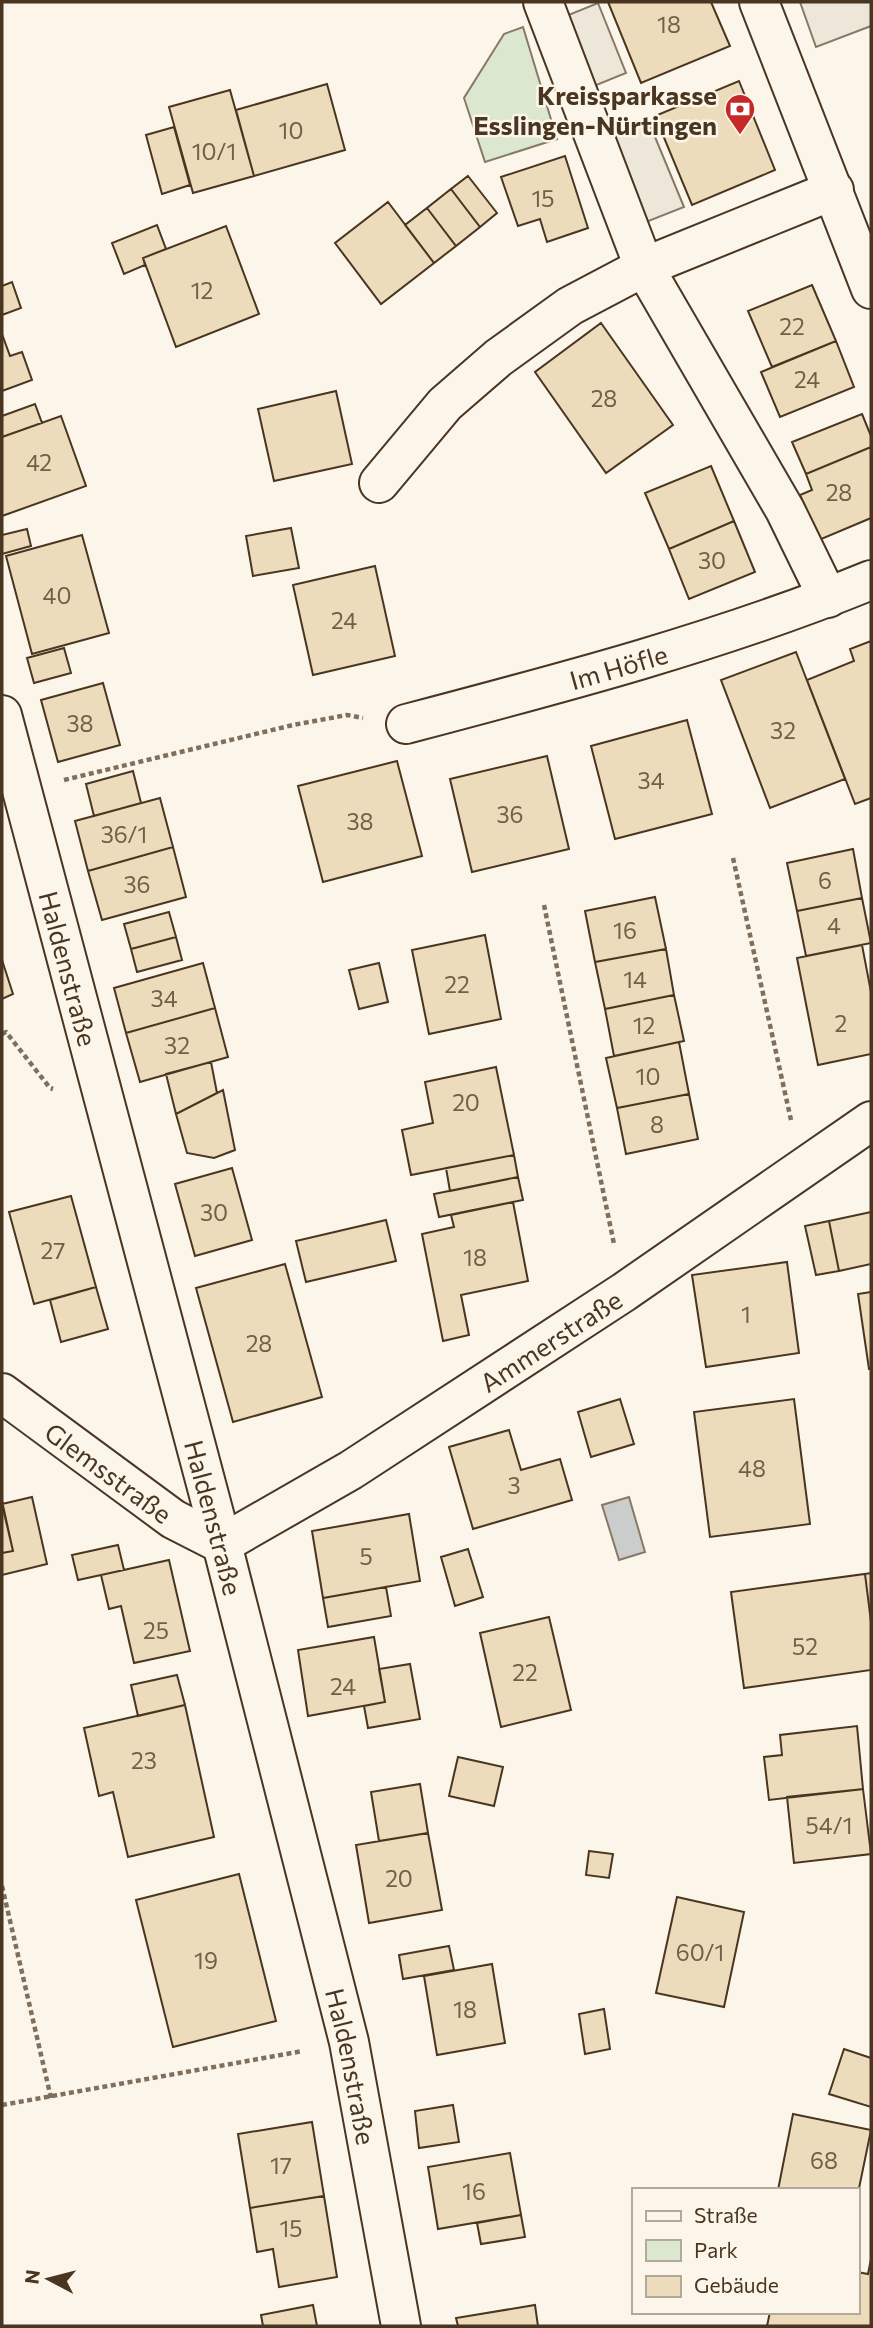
<svg xmlns="http://www.w3.org/2000/svg" width="873" height="2328" viewBox="0 0 873 2328" font-family="Commissioner,sans-serif">
<rect width="100%" height="100%" fill="#fbf6e9"/>
<!-- green -->
<path fill="#dce7d0" stroke="#887966" stroke-width="2" d="M523,27L557,139L485,162L464,98L504,34Z"/>
<!-- parking -->
<path fill="#ede7d9" stroke="#887966" stroke-width="2" d="M800,2H871V26L816,47Z
M598,3L626,73L594,86L566,16Z
M648,120L684,207L646,222L611,135Z"/>
<!-- water -->
<path fill="#c9cecd" stroke="#887966" stroke-width="2" d="M629,1497L645,1552L619,1560L602,1505Z"/>
<!-- building -->
<path fill="#ecdcbc" stroke="#4a3520" stroke-width="2" d="M608,2H711L730,46L641,83Z
M739,81L775,170L692,205L655,116Z
M327,84L345,150L254,176L236,110Z
M230,90L254,176L193,193L169,107Z
M174,127L190,185L162,194L146,135Z
M565,156L588,228L547,242L540,219L518,226L501,177Z
M468,176L497,213L480,227L451,189Z
M451,189L480,227L456,246L427,208Z
M388,202L434,263L381,304L335,243Z
M427,208L456,246L434,263L405,225Z
M157,225L166,249L143,258L145,265L124,274L112,243Z
M226,226L259,314L176,347L143,258Z
M12,282L21,308L2,315V286Z
M812,285L836,341L772,367L748,311Z
M601,323L673,425L606,473L535,372Z
M2,334L10,356L22,352L32,380L2,391Z
M836,341L854,387L780,417L761,372Z
M336,391L352,464L274,481L258,409Z
M35,404L42,423L2,437V416Z
M862,414L871,436V447L806,474L792,442Z
M61,416L86,486L2,516V437Z
M871,447V518L819,540L800,495L812,490L806,474Z
M711,466L734,521L669,549L645,493Z
M734,521L755,572L689,599L669,549Z
M291,528L299,568L253,576L246,536Z
M27,529L31,546L2,554V535Z
M82,535L109,633L32,654L6,556Z
M375,566L395,656L313,675L293,585Z
M871,641V798L855,804L807,680L854,661L850,649Z
M64,648L71,673L34,683L27,658Z
M796,652L845,779L770,808L721,680Z
M103,683L120,745L58,762L41,700Z
M687,720L712,814L615,839L591,746Z
M547,756L569,849L472,872L450,779Z
M397,761L422,856L323,882L298,786Z
M133,771L141,803L94,816L86,784Z
M160,798L173,847L88,871L75,821Z
M173,847L186,897L102,920L88,871Z
M853,849L862,898L797,911L787,863Z
M655,897L666,949L595,962L585,911Z
M862,898L871,943L806,956L797,911Z
M169,912L176,937L131,949L124,924Z
M485,935L501,1019L429,1034L412,950Z
M176,937L182,960L137,972L131,949Z
M862,945L871,992V1054L818,1065L797,958Z
M666,949L674,995L605,1009L595,962Z
M2,960L13,994L2,999Z
M203,963L215,1008L126,1033L114,988Z
M379,963L388,1002L359,1009L349,970Z
M674,995L684,1041L614,1056L605,1009Z
M215,1008L228,1057L140,1082L126,1033Z
M679,1042L689,1094L617,1108L606,1058Z
M211,1062L217,1093L176,1114L166,1074Z
M496,1067L514,1155L411,1175L402,1130L433,1123L425,1082Z
M223,1090L235,1150L214,1158L187,1153L176,1114Z
M689,1094L698,1139L626,1154L617,1108Z
M514,1155L518,1177L450,1191L446,1168Z
M232,1168L252,1240L195,1256L175,1184Z
M518,1177L523,1200L439,1217L434,1194Z
M71,1196L96,1287L34,1304L9,1212Z
M513,1202L528,1281L461,1295L469,1335L443,1341L422,1234L454,1227L451,1215Z
M871,1212V1264L839,1271L829,1221Z
M386,1220L396,1261L306,1282L296,1241Z
M829,1221L839,1271L816,1275L805,1226Z
M787,1262L799,1353L706,1367L692,1275Z
M285,1264L322,1397L233,1422L196,1288Z
M96,1287L108,1329L61,1342L50,1300Z
M871,1292V1369H869L858,1294Z
M620,1399L634,1444L591,1457L578,1412Z
M794,1399L810,1524L710,1537L694,1412Z
M509,1430L521,1470L560,1459L572,1500L473,1529L449,1447Z
M32,1497L47,1564L2,1575V1553L13,1551L2,1504Z
M2,1501L13,1551L2,1553Z
M409,1514L420,1581L323,1598L312,1531Z
M118,1545L124,1570L78,1580L72,1555Z
M468,1549L483,1597L455,1606L441,1557Z
M169,1560L190,1651L134,1663L121,1606L109,1609L101,1575Z
M871,1573V1622L865,1574Z
M865,1574L871,1622V1670L744,1688L731,1592Z
M386,1587L391,1616L328,1627L323,1598Z
M549,1617L571,1710L501,1727L480,1633Z
M374,1637L385,1702L308,1716L298,1650Z
M410,1664L420,1719L368,1728L364,1706L385,1702L379,1669Z
M177,1675L185,1705L138,1716L131,1685Z
M185,1705L214,1837L128,1857L113,1792L99,1796L84,1728Z
M857,1726L863,1789L769,1800L764,1757L782,1755L780,1735Z
M458,1757L503,1767L494,1806L449,1796Z
M420,1784L428,1833L379,1841L371,1792Z
M863,1789L871,1854L794,1863L787,1797Z
M428,1833L442,1910L369,1923L356,1845Z
M589,1851L613,1854L609,1878L586,1875Z
M239,1874L276,2021L173,2047L136,1900Z
M677,1897L744,1912L724,2007L656,1993Z
M449,1946L454,1970L403,1979L399,1955Z
M492,1964L505,2043L437,2055L424,1976Z
M604,2009L610,2049L585,2054L579,2014Z
M844,2049L871,2058V2107L829,2094Z
M453,2105L459,2142L419,2148L415,2111Z
M793,2114L871,2130L857,2198V2190H778Z
M312,2122L324,2196L250,2208L238,2134Z
M510,2153L521,2215L438,2229L428,2167Z
M324,2196L337,2277L279,2287L273,2249L257,2252L250,2208Z
M521,2215L525,2237L481,2244L477,2223Z
M871,2259V2326H767L770,2312H857V2272L868,2274Z
M313,2305L317,2326H263L261,2315Z
M535,2305L538,2326H458L456,2318Z"/>
<g fill="none" stroke-linecap="round" stroke-linejoin="round">
<!-- minor casing -->
<g stroke="#4a3520" stroke-width="42">
<g id="minor">
<path d="M543,2L644,267L785,510L828,598"/>
<path d="M759,2L871,289"/>
<path d="M379,483L445,404L498,358L570,306L644,267L834,190"/>
<path id="s1" d="M2,715L222,1544L349,2042L401,2326"/>
<path id="s2" d="M406,724C562,683 722,641 871,580"/>
<path id="s3" d="M2,1393L173,1519L222,1544L351,1470L624,1292L871,1121"/>
</g>
</g>
<!-- path -->
<path stroke="#7f6f5c" stroke-width="4.5" stroke-dasharray="5 3.5" stroke-linecap="butt" d="M64,780L293,725L347,715L363,718
M733,858L791,1120
M544,905L614,1244
M2,1034L6,1032L50,1088L53,1089
M2,1886L51,2098
M2,2105L303,2051"/>
<!-- minor -->
<use href="#minor" stroke="#fbf6e9" stroke-width="38"/>
</g>
<!-- icons -->
<defs>
<g id="bank-pin" transform="scale(1.575)"><path d="M0 17L-7.5 6A9.5 9.5 0 1 1 7.5 6Z" fill="#c62828" stroke="#fbf6e9"/><path d="M-6-4H6V4H-6ZM0-2.3a2.3 2.3 0 1 0 0 4.6a2.3 2.3 0 1 0 0-4.6Z" fill="#fff"/></g>
</defs>
<g fill-rule="evenodd">
<use href="#bank-pin" x="740" y="109"/>
</g>
<g text-anchor="middle" dominant-baseline="central" stroke-width="5" stroke-linejoin="round" paint-order="stroke">
<!-- number labels -->
<g font-size="23" fill="#725f47">
<text x="669" y="24">18</text>
<text x="291" y="130">10</text>
<text x="214" y="151">10/1</text>
<text x="543" y="198">15</text>
<text x="202" y="290">12</text>
<text x="792" y="326">22</text>
<text x="807" y="379">24</text>
<text x="604" y="398">28</text>
<text x="39" y="462">42</text>
<text x="839" y="492">28</text>
<text x="712" y="560">30</text>
<text x="57" y="595">40</text>
<text x="344" y="620">24</text>
<text x="80" y="723">38</text>
<text x="783" y="730">32</text>
<text x="651" y="780">34</text>
<text x="510" y="814">36</text>
<text x="360" y="821">38</text>
<text x="124" y="834">36/1</text>
<text x="825" y="880">6</text>
<text x="137" y="884">36</text>
<text x="834" y="925">4</text>
<text x="625" y="930">16</text>
<text x="635" y="979">14</text>
<text x="457" y="984">22</text>
<text x="164" y="998">34</text>
<text x="841" y="1023">2</text>
<text x="644" y="1025">12</text>
<text x="177" y="1045">32</text>
<text x="648" y="1076">10</text>
<text x="466" y="1102">20</text>
<text x="657" y="1124">8</text>
<text x="214" y="1212">30</text>
<text x="53" y="1250">27</text>
<text x="475" y="1257">18</text>
<text x="746" y="1314">1</text>
<text x="259" y="1343">28</text>
<text x="752" y="1468">48</text>
<text x="514" y="1485">3</text>
<text x="366" y="1556">5</text>
<text x="156" y="1630">25</text>
<text x="805" y="1646">52</text>
<text x="525" y="1672">22</text>
<text x="343" y="1686">24</text>
<text x="144" y="1760">23</text>
<text x="829" y="1825">54/1</text>
<text x="399" y="1878">20</text>
<text x="700" y="1952">60/1</text>
<text x="206" y="1960">19</text>
<text x="465" y="2009">18</text>
<text x="824" y="2160">68</text>
<text x="281" y="2165">17</text>
<text x="474" y="2191">16</text>
<text x="291" y="2228">15</text>
</g>
<!-- poi labels -->
<g font-size="26" font-weight="bold" fill="#4a3520" stroke="#fbf6e9" text-anchor="end">
<text x="717" y="94">Kreissparkasse<tspan x="717" dy="30">Esslingen-Nürtingen</tspan></text>
</g>
<!-- street labels -->
<g font-size="26" fill="#4a3520" stroke="#fbf6e9">
<text stroke="none"><textPath href="#s2" startOffset="220">Im Höfle</textPath></text>
<text stroke="none"><textPath href="#s1" startOffset="262">Haldenstraße</textPath></text>
<text stroke="none"><textPath href="#s3" startOffset="654">Ammerstraße</textPath></text>
<text stroke="none"><textPath href="#s3" startOffset="133">Glemsstraße</textPath></text>
<text stroke="none"><textPath href="#s1" startOffset="830">Haldenstraße</textPath></text>
<text stroke="none"><textPath href="#s1" startOffset="1396">Haldenstraße</textPath></text>
</g>
</g>
<!-- border -->
<rect width="873" height="2328" fill="none" stroke="#4a3520" stroke-width="7"/>
<!-- legend -->
<rect x="632" y="2188" width="228" height="126" fill="#fbf6e9" stroke="#b4a999" stroke-width="2"/>
<rect x="646" y="2211" width="35" height="10" fill="#fbf6e9" stroke="#b4a999" stroke-width="2"/>
<text x="694" y="2223" font-size="21" fill="#4a3520">Straße</text>
<rect x="646" y="2240" width="35" height="21" fill="#dce7d0" stroke="#b4a999" stroke-width="2"/>
<text x="694" y="2258" font-size="21" fill="#4a3520">Park</text>
<rect x="646" y="2276" width="35" height="21" fill="#ecdcbc" stroke="#b4a999" stroke-width="2"/>
<text x="694" y="2293" font-size="21" fill="#4a3520">Gebäude</text>
<!-- north arrow -->
<g transform="translate(49 2279) rotate(277)" stroke="#fbf6e9" stroke-width="5" paint-order="stroke">
<path d="M0-5L12 26L0 18L-12 26Z" fill="#4a3520"/>
<text y="-10" font-size="19" font-weight="bold" text-anchor="middle" fill="#4a3520">N</text>
</g>
</svg>
